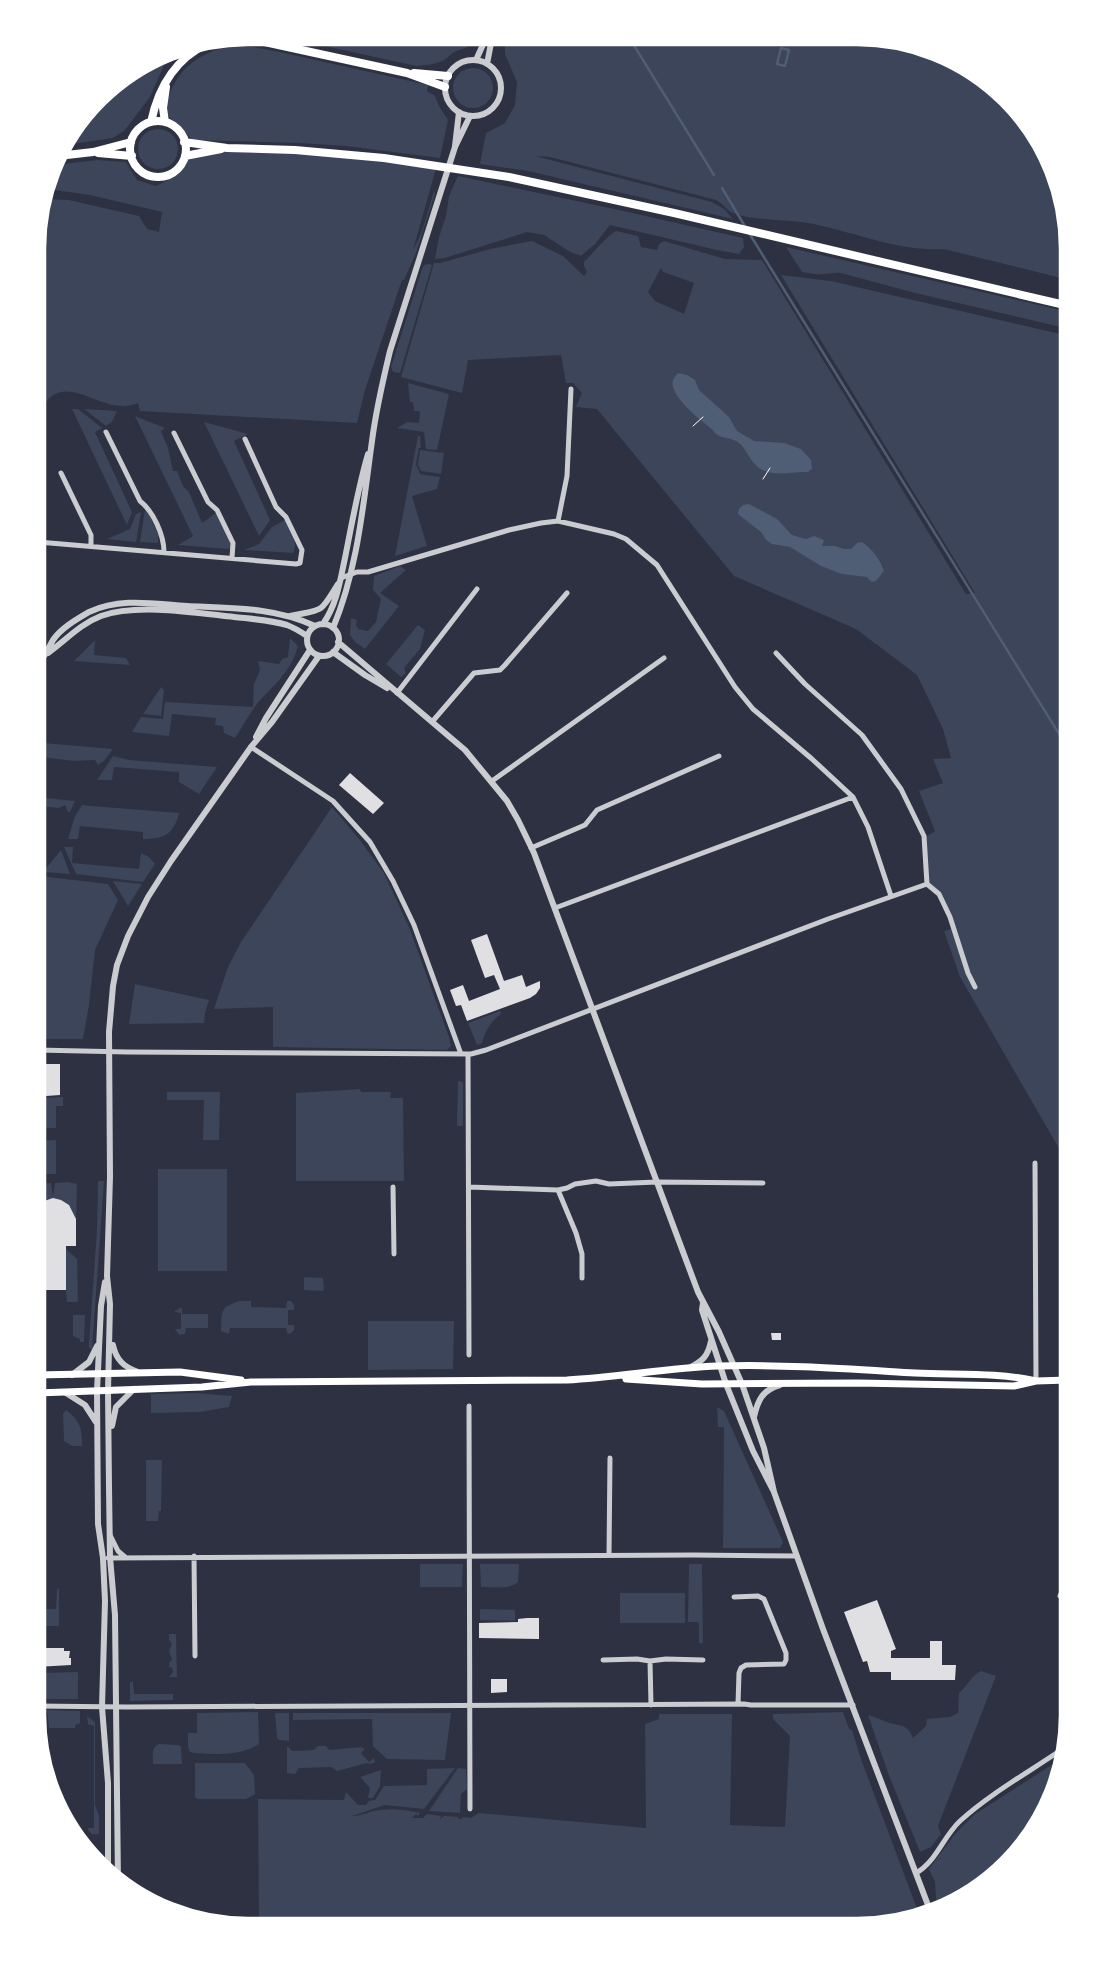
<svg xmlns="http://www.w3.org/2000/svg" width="1105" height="1963" viewBox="0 0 1105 1963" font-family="Lato,sans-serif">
<rect width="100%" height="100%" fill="#2d3142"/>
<!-- green -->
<path fill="#3c4559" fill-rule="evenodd" d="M279,36L474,38C469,48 466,48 456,51C451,53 448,58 444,60C435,65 425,65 416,66Z
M505,38L898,40L950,58L996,89L1033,130L1057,180L1069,248V280L944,249C897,252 853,231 808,223C789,220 745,220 731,212C726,209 722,203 716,200L550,157L535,156L712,202L724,209L733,219L528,171L480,164L486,133L505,123L515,105L517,82L505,54Z
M229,47H253L275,51L428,85L427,91L435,96L439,106L448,120L440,158L346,146L299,143L193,140C188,137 185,131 180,126C175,122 169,119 167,112C166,105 168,99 170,93C180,67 203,51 229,47Z
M181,50L164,65L150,97L125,130L113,138L65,145L108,89L167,52Z
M453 88a20 20 0 1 1 40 0a20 20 0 1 1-40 0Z
M138 149a20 20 0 1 1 40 0a20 20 0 1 1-40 0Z
M227,148L437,165L413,250L421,234L434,191L435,194L416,253L404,280H402L365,390L357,423L140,411L138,403C103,418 67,369 44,405C38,414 39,421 43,430L38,433V221L45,199L69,200L139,216L147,229L159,232L162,212L90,195L48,189L55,165L97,160L126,162L137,180L156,186L168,180L169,174L178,168L184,159Z
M458,176L619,210L743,238L744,247L739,254L717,250L610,225L595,244L581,256L570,252L544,235L527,232L445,258L435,259L439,237L446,216L449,196Z
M616,231L638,236L641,247L657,250L659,244L664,241L725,259L762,260L966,594L975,593L781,275L831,281L1069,336L1068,1164L960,977L944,931L958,927L954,928L939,894L927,884L924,838L935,831L919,791L943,783L933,759L951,758L943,729L917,675L856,629L734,576L597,409L576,407L582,393L573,383H566L561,355L468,360L462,393L401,377L434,263H440L490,249L532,241L563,256L584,276L587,272L584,266V262C592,254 608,235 616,231ZM661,268L663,272L694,283L684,314L655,301L648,292Z
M786,247L1069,312V329L911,292L841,273C834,272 830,274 824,274C816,275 809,273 802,272Z
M429,264L432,265L400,373L393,372L391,367L422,269L424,265Z
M408,383L449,394L437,450L426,449L424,432L397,428L407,422L419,423L420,411H414L413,402H410Z
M72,409H78L102,428L95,432L132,512L127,525Z
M84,409L117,411L112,422L106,426Z
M135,416L165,428L161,431L168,448L173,471H177L183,486L189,492L202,523L216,513L231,544L230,548L228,549L178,545L193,536Z
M204,422L248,434L234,441L270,520L259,536Z
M418,436H420L421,448H419L416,464L420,474L440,477L437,489L412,496L427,546L395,556Z
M420,450L444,453L441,474L421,471L418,465Z
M147,509L158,535V543L140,542L145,510Z
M141,512L136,542L107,539L130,529L136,514Z
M285,520C290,530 299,542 293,553L244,550L259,544L272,527Z
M400,566L406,570L380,593L399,606L365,649L355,642L350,635L351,618L357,620L356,625L358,629L368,631L376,622L381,599L373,590L374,576Z
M418,625L425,630L420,649L404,668L406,673L401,677L386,664Z
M290,638L298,646C293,667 278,682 264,696C252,708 244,725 235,738L224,733L223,726L215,725L216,718L172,714L169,736L132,732L141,717L163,719L165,702L253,707L254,684L260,670L258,661L279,664L282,659L288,657Z
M95,640L94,655L126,658L130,665L74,661Z
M161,687L164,690L161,716L143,714Z
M43,743L113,749L104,761L98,765L95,760L74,761L42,757Z
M113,756L129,760L217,767L199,794L179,782V772L114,767L112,780H97Z
M37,797L75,801L70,812H68L65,805L59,808L37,806Z
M82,805L92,806L179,813C174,835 163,839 143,839V832L80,826L78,839H68L75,816Z
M332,807L359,839L384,873L409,927L449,1037L451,1046L447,1050L273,1047V1007L214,1009L228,967L241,942Z
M64,847H73L72,863L139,869L141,853L149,857L155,864L143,882L76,874Z
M61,850L70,874L43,872Z
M40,876L108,884L118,900L95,950L89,1005L83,1039H39L38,879Z
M113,881L142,884L128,906Z
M135,984L209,1000L205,1013L204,1023L129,1024Z
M500,1011L501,1014C491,1021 485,1031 482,1043L477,1045L468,1023Z
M37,1057H43L44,1095L37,1096Z
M458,1081L463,1082V1126H457Z
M360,1089L361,1092H391L390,1098H403L404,1181H296V1093Z
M167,1092H220L219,1140H203L204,1100H167Z
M63,1097V1106H56V1128H40L39,1098Z
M56,1140V1174H37V1141Z
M158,1169H227V1271H158Z
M98,1181H104L92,1350L89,1347V1343L97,1230Z
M68,1182L77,1184L76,1224C74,1203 52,1189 37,1207V1184L51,1183L53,1197L55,1183Z
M66,1249L77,1259L78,1302H67L66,1290Z
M304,1277L323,1278L324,1289L322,1291L304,1290Z
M239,1301H251V1307L286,1308L287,1301H291L294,1305V1310H288V1325H294V1330L290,1334L287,1333L286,1328H230L229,1334L221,1331C222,1311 219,1308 239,1301Z
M182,1307V1314H208V1328H186L185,1334L179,1335L175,1329H181V1313L175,1312V1311Z
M73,1315H85L84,1342H80V1339L73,1336Z
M368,1321H454L453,1369L368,1370Z
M196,1393L232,1396L229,1407L200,1412L151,1413V1394Z
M717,1407L724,1411L783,1542L780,1548H723L724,1427H718Z
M66,1410C81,1421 82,1429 82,1446H72L64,1441L63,1414Z
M146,1460H162L161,1511H159L158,1521H146Z
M420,1564H463L462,1587H420Z
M480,1564H519L518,1582C509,1590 492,1587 481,1587Z
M689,1564H702L703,1643H699V1622H688Z
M59,1588V1626H36V1609H56L57,1589Z
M620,1593H685V1623H620Z
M480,1609L515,1610V1621L480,1620Z
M169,1634H176L177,1677H169L173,1672L172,1668L169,1667V1663L172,1660C170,1651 167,1655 172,1644L169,1640Z
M981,1671L996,1676L938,1826L941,1834L931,1847L920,1852L888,1773L868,1715C875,1717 880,1719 887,1722C899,1727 907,1722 913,1738L926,1726L927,1719L950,1717L958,1713L959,1693C967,1686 972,1675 981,1671Z
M78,1672V1699H42L43,1673Z
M130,1682H133L134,1694H173V1700L130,1701Z
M47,1710L80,1711V1723L75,1725V1728H49Z
M258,1712L259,1744C239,1757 217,1754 194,1753L190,1752L188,1747V1733H197V1713Z
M843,1712L849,1729L852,1730L861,1759L919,1914L895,1920L857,1927L254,1925L259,1921L258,1799L344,1800L346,1792L358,1805H366L369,1801L375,1800L384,1786L427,1785V1769L455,1768L424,1809L385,1805L352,1816C362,1816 370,1811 380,1810C392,1808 409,1810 420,1813L418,1816L416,1814L412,1818H423L427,1814L441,1816L440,1819L444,1816L459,1817L458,1819H461L463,1817L471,1818L479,1813L646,1828L645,1724L659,1719V1714H732L730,1825L785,1827L790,1736L773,1719V1714Z
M275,1713H289V1741L279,1740L277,1738Z
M293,1713H451L445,1760L387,1759L373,1746L372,1719L293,1720Z
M87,1716L95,1722V1805L99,1816V1834H92L88,1830V1828H94V1726L88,1724Z
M159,1744L179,1745L181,1747L182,1764H153C153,1756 151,1747 159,1744Z
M318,1746H326L329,1750L361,1747L365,1749L361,1753L369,1762L374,1758L375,1762L370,1764L367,1763L337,1771L331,1767L299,1768L295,1774L287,1773V1747H289L292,1751L314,1750Z
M1061,1759L1053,1796L1025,1844L975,1891L939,1908L936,1898L935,1882L929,1869L955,1834L975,1814Z
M195,1763H245L254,1775L255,1794L246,1799H198L195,1797Z
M458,1768L466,1769L467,1789L461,1794L460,1813L429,1811Z
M381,1770L380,1786L373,1798H368L370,1788L360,1777Z"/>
<!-- water -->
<path fill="#4f5d75" d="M678,373L687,375L695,380L699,390L729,417L737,431L754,441L784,443L801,449L811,460L812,469L808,472C790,471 767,480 753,462C747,455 744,445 736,441C726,436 719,440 712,429C701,421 668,395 673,380C673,379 677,374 678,373Z
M749,504L777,519L792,535L806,539L814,536L824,540L822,546H835L844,549H851L857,543L862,542C873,550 880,559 884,571L876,581L872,582L867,577L842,574L821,566L790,547L772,544L766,540L761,532L738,514L739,509L743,505Z"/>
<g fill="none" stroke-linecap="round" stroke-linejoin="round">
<!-- stream -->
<path stroke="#4f5d75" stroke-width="2.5" d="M630,39L714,175
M781,48L789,50L785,66L777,64Z
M722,188L746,228
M749,233L1069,750"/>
</g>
<!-- building -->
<path fill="#e0e0e3" d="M350,773L384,803L373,814L339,785Z
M487,934L504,981L522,975L526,987L540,981V988L536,994L530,998L467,1021L461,1005L456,1006L450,990L463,985L469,1001L500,989L494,975L485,978L471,940Z
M46,1064H60V1095L46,1096Z
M53,1198L61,1200L69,1205L76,1219V1246H66V1290H42V1246H37V1207L44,1201Z
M771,1333H781V1340H772Z
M877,1600L896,1649L891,1651V1658H930V1641H942V1665H956L955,1680H891V1672H870L867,1661L863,1662L844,1612Z
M527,1618H539V1639L479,1638V1623L518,1622V1619Z
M43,1648H64V1651H70L69,1658H71V1665L36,1667V1653H42Z
M491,1679H507V1692L491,1693Z"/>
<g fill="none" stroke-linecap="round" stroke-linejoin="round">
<!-- path -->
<path stroke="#fff" stroke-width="1" d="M693,426L703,417
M763,479L770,468"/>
<!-- minor -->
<path stroke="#caccd0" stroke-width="5" d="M106,432L140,501C153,511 164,535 164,552
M174,433L208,502L217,510L233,543L232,558
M61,473L91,535V546
M558,521L567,476L571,389
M38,542L296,564L300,563L302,550L286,517L276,507L245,439
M341,578L357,572H368L509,530L541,523L558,521L614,534L626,539L657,565L735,687L753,709L812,759L853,797L868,827L891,896
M38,645L47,653
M776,653L805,684L862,735L901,789L924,836L927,884
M397,693L477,589
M432,722L474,673L500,670L505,665L567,593
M251,747L333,801L370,842L393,881L414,925L461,1054
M492,781L664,658
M531,848L585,825L597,810L719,756
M927,884L939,894L950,917L968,973L975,987
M555,908L853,797
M37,1050L127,1052L471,1054L486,1050L828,919L927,884
M468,1054L469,1355
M1035,1163L1036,1381
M393,1187L394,1254
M469,1187L558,1190L567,1188L575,1184L596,1181L609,1184L657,1182L763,1183
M558,1190L576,1233L582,1254V1278
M469,1406L470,1809
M110,1535L118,1551L125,1557
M609,1555L610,1458
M194,1556L195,1656
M108,1558L693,1555L797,1556
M1060,1596L1068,1577
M734,1597L758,1596L764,1599L786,1653V1660L784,1664L746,1665L741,1668L739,1673L738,1704
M603,1660L637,1659L650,1661L651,1705
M650,1661L666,1659L703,1660
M36,1706L127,1707L744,1704L751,1705H853
M916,1873C936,1862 943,1837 960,1821C991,1793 1029,1772 1064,1748"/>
<!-- tertiary -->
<path stroke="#caccd0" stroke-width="6" d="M476,60L486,38
M445 88a28 28 0 1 1 56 0a28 28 0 1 1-56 0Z
M487,64L492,38
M455,146L459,112
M290,616C325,609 319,614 338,584
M323,624C337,604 340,581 345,558C352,523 358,488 368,454
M307 640a16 16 0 1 1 32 0a16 16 0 1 1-32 0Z
M333,628C358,568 363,505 372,441C376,410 383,380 390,351L455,147L470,116
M338,642L465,750L507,801L518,820L534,853L698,1292L719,1332L742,1384L764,1448L774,1492
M333,652L365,675L387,688
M48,653C66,640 80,624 101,616C137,603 197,613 234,617C252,619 270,620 287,625C295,628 301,632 307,636
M37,666C44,658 48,649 53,640C61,628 77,619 89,612C121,597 154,604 187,606C230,608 275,607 315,626
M256,737L266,718L310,650
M105,1282L101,1306L97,1391L98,1524L103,1558L105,1601L102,1707L108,1783V1871
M703,1303L702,1310L726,1384L753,1451L774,1492L823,1629L931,1913
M113,1345C116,1360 124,1367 138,1372
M689,1368C703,1361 708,1356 711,1341
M72,1375L89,1362L97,1346
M66,1393L85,1405L96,1422
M754,1417C758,1399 763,1390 780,1385
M112,1426L116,1407L134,1389
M118,1882L115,1615L110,1557L109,1487L108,1391L110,1304L107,1276L110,1177L109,1032L113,986L117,965L128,936L148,897L171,861L251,747L272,722L319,656"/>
<!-- secondary -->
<path stroke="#fff" stroke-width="7" d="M37,1375L180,1372L241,1380
M626,1379L702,1384L858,1383L1014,1386L1036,1381L1068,1380
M37,1393L202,1387L251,1382L567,1380C618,1377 668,1368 718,1366C784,1364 849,1369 915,1373C955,1375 997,1372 1036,1381"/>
<!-- primary -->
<path stroke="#fff" stroke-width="8" d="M239,38L260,41L407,73L445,87
M414,73L448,76
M130 149a28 28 0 1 1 56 0a28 28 0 1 1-56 0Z
M151,122C158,89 175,59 207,44
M165,122L163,108L166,87
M184,142L227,148L295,150L384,158L509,177L674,213L1069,306
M98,153L132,156
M58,156L93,152L131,142
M185,156L221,149"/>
</g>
<!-- crop -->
<path d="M0 0H1105V1963H0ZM248 45H857A203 203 0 0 1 1060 248V1715A203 203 0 0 1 857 1918H248A203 203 0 0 1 45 1715V248A203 203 0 0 1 248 45Z" fill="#fff" fill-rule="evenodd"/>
<path fill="none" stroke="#fff" stroke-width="2.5" d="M248 45H857A203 203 0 0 1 1060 248V1715A203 203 0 0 1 857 1918H248A203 203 0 0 1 45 1715V248A203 203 0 0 1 248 45Z"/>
</svg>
